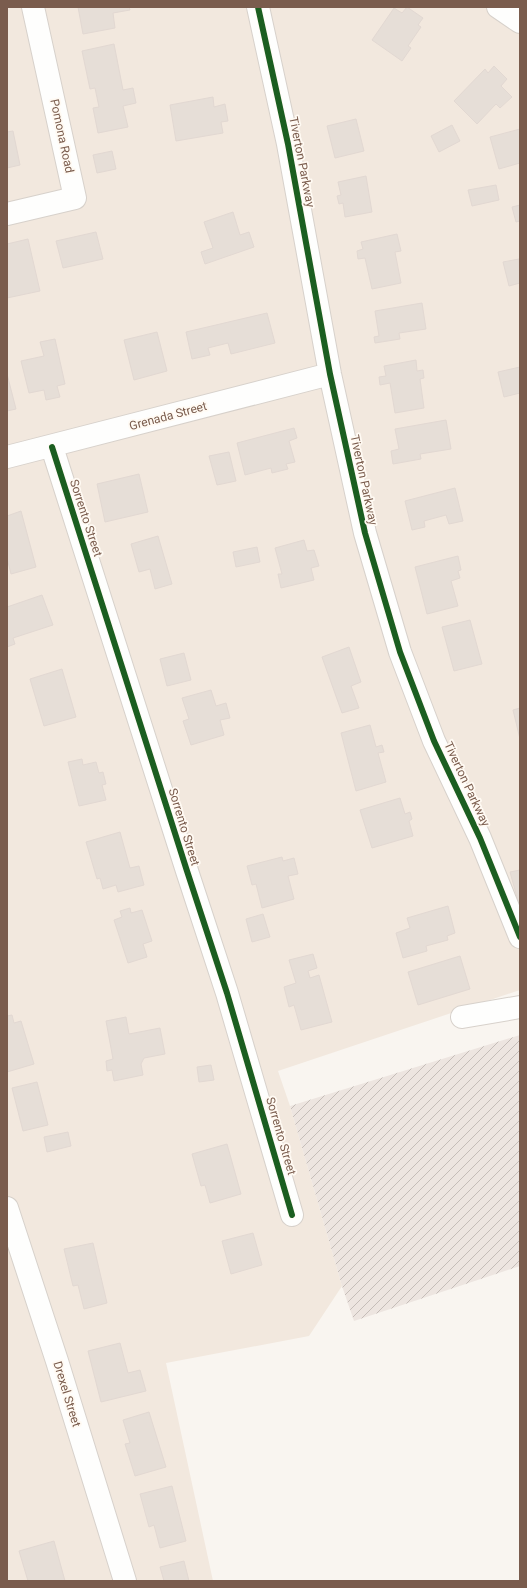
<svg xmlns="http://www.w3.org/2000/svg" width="527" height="1588" viewBox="0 0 527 1588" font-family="Roboto,sans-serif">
<defs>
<pattern id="industrial-furrows" width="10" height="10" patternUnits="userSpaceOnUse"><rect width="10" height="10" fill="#ede5e0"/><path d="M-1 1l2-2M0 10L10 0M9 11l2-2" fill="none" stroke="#c5bdb8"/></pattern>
</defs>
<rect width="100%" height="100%" fill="#f9f5f0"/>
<!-- residential -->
<path fill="#f2e8de" d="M7,7H520V990L278,1071L290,1106L342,1286L309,1336L166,1363L213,1581H7Z"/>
<!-- industrial -->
<path fill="url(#industrial-furrows)" d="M520,1035V1266L354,1321L342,1286L290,1106Z"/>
<!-- building -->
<path fill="#e6ded7" stroke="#e2d8d2" d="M78,7H129L130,10L113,13L115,28L83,34Z
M407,7L423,18L418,25L421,27L408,46L411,48L402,61L372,40L394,8L402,13Z
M114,44L123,90L133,88L136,103L123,106L128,127L98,133L93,108L99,107L95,88L90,89L82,51Z
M494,66L507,79L501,86L512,97L500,108L496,104L477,124L454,101L485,69L488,73Z
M213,97L214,107L225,104L228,121L221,122L223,133L176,141L170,105Z
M356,119L364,151L335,158L327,126Z
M452,125L460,141L439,152L431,136Z
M520,129V163L499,169L490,137Z
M13,131L20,165L7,168V132Z
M112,151L116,169L97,173L93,155Z
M366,176L372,212L345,217L343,203L339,204L337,196L341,195L338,182Z
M496,185L499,200L472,206L468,190Z
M520,205V221L516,222L512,207Z
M233,212L240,235L249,232L254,247L205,264L201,252L213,248L204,222Z
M96,232L103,259L63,268L56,241Z
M397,234L401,251L395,252L401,283L372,289L365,258L358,259L357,251L363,249L361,242Z
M28,239L40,291L7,298V244Z
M519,259L520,283L509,286L503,262Z
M422,303L426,329L399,333L400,339L375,343L374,337L379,336L375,311Z
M267,313L275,343L231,354L228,343L208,348L210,355L192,359L186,332Z
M157,332L167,371L134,380L124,340Z
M55,339L65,384L57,386L60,397L46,400L44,390L29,393L21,361L44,356L40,342Z
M416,360L417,371L423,370L424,378L420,379L424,408L395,413L390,383L380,385L379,377L386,376L384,366Z
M520,367V393L504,397L498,372Z
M7,374L16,409L7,411Z
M446,420L451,449L420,454L421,459L393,464L391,451L399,449L395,429Z
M294,428L297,438L289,441L295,462L286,464L288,469L272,473L271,468L245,475L237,443Z
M229,452L236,481L217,485L209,456Z
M139,474L148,512L105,522L97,484Z
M455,488L463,521L449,524L446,515L424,521L425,527L412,530L405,501Z
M21,511L36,567L11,574L7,558V516Z
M158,536L172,584L155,589L150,569L139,572L131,544Z
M304,540L307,551L314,550L319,566L311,568L314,580L281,588L278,574H282L275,548Z
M257,547L260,562L236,567L233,552Z
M458,556L461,570L458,571L460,578L451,581L458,606L427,614L415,567Z
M42,595L53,625L13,638L15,644L7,647V607Z
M470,620L482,664L454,671L442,627Z
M349,647L361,682L351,686L359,708L342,713L322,657Z
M184,653L191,680L167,686L160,659Z
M62,669L76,717L44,726L30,679Z
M211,690L216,706L226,703L230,718L220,720L224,735L191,745L183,721L189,719L182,698Z
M520,708V739L513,710Z
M370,725L376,747L382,745L384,752L378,753L386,782L356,791L341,733Z
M82,759L83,765L96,762L99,773L103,772L106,784L102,785L106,800L79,806L68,762Z
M400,798L405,814L410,812L412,819L409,821L413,836L372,848L360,810Z
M120,832L130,868L139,866L144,885L118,892L116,885L103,889L100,878L97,879L86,842Z
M282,857L283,861L294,858L298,874L288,876L294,899L262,908L256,884L252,885L247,866Z
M520,870V908L510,872Z
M448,906L455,933L447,936L448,940L426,946L427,951L403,958L396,933L410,928L407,918Z
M130,908L131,913L142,910L152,941L143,944L147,957L128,963L114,920L122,917L120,911Z
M263,914L270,937L252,942L246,919Z
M313,954L317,968L308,971L310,978L319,975L332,1022L301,1030L294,1005L289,1007L284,987L296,983L289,960Z
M460,956L470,989L418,1005L408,972Z
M12,1015L14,1023L21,1021L34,1064L7,1072V1016Z
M126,1017L129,1034L160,1028L165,1054L144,1058L141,1064L143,1075L114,1081L112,1070L107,1071L106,1061L113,1059L106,1021Z
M211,1065L214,1080L199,1082L197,1067Z
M37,1082L48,1125L23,1131L12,1088Z
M68,1132L71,1146L47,1152L44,1137Z
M227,1144L241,1194L210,1203L205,1185L201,1186L192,1154Z
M253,1233L262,1265L231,1274L222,1241Z
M93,1243L107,1303L84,1309L78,1285L73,1286L64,1249Z
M120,1343L128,1373L140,1370L146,1391L101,1402L88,1351Z
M149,1412L166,1467L135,1476L125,1444L130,1443L123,1420Z
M172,1486L186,1541L160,1548L154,1525L149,1527L140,1494Z
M54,1541L65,1581H28L19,1551Z
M184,1561L189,1581H164L160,1567Z"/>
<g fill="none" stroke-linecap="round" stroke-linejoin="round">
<!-- minor casing -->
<g stroke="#d7d1cb" stroke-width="24">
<path id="minor" d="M258,7L288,144L330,374L365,533L400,652L434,741L480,838L520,937
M498,7L520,22
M7,214L75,198L33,7
M52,447L187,871L227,993L292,1215
M7,457L330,374
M462,1017L520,1007
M7,1208L57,1361L125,1581"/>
</g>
<!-- minor -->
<use href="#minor" stroke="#fefefd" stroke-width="22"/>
<!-- cycleway casing -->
<g stroke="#fffaf3" stroke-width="8">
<path id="cycleway" d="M258,7L288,144L330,374L365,533L400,652L434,741L480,838L520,937
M52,447L187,871L227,993L292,1215"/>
</g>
<!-- cycleway -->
<use href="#cycleway" stroke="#1b5e20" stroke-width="6"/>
</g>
<g text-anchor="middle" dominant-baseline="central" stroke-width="3.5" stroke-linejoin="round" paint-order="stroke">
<!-- street labels -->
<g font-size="12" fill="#7a5c4d" stroke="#fffaf3">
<text transform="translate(62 136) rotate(78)">Pomona Road</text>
<text transform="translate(302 162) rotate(79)">Tiverton Parkway</text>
<text transform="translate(168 416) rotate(-15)">Grenada Street</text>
<text transform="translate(364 480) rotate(78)">Tiverton Parkway</text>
<text transform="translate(86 518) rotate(72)">Sorrento Street</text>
<text transform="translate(467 784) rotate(65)">Tiverton Parkway</text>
<text transform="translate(184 827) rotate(73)">Sorrento Street</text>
<text transform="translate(281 1136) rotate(74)">Sorrento Street</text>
<text transform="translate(67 1394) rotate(73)">Drexel Street</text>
</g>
</g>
<!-- border -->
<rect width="527" height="1588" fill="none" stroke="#7a5c4d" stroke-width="16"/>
</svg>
